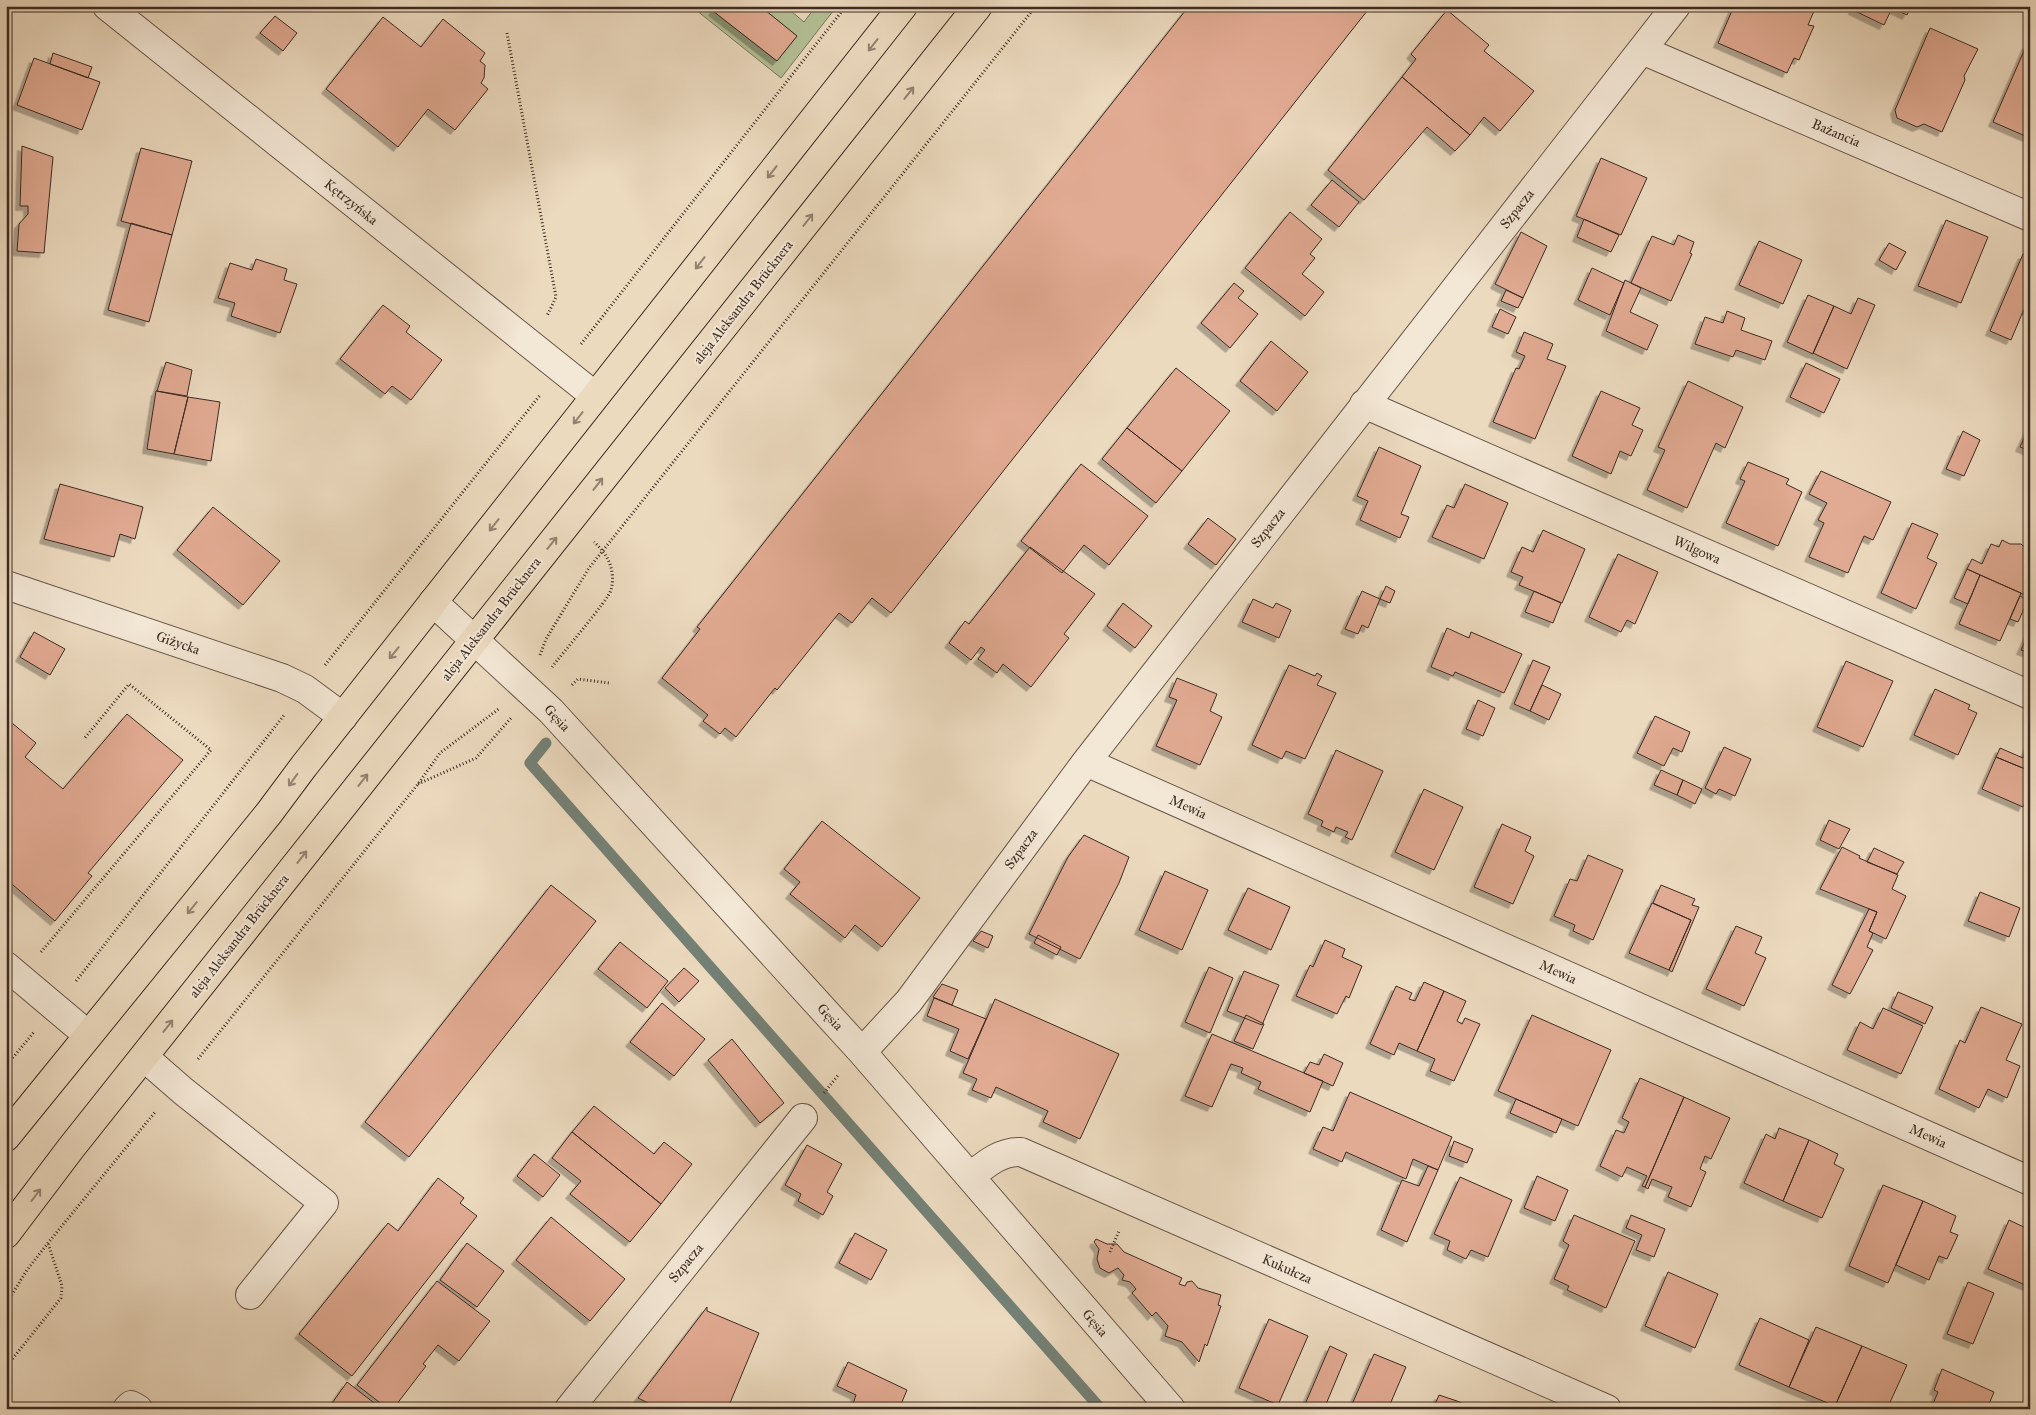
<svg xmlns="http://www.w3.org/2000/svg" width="2036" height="1415" viewBox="0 0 2036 1415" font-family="'IM FELL Great Primer',serif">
<defs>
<filter id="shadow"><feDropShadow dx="-4.5" dy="4.5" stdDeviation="0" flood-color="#0004"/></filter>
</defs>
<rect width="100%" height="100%" fill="#ecdabf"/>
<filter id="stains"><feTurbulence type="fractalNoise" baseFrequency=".004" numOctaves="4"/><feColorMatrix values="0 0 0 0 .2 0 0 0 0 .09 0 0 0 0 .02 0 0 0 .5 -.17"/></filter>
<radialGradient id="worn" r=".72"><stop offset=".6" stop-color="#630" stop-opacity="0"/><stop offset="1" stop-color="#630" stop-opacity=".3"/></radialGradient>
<!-- green -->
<path fill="#b4c095" stroke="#78765c" d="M691,6H717L713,11L777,61L797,36L760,6H785L804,22L816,6H837L781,78Z"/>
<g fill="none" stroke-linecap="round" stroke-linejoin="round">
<!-- stream -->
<path stroke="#748176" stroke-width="11" d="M546,743L530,763L1101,1409"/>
</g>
<!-- building -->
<path fill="#e1aa92" stroke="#3c2b23" filter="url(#shadow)" d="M717,6H760L797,36L777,61L713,11Z
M1189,6H1371L891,613L872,598L852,623L839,613L777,690L775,688L736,737L725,728L720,734L703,721L708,715L662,678L700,629L697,627Z
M1734,6H1804L1814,11L1808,25L1814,26L1799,60L1794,58L1787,73L1718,43Z
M1854,6H1911L1907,15L1892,8L1884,25L1853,10Z
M1447,10L1489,45L1484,51L1534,91L1500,131L1484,117L1470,135L1402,77L1416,59L1411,54Z
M275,16L297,33L283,51L260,33Z
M383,17L421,47L443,19L485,53L480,61L485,65L484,78L481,83L488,89L455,130L428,109L398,147L326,89Z
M1930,28L1978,49L1964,76L1965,80L1942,132L1924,124L1917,127L1897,118L1895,110Z
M2027,44L2030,45V138L1993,122Z
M53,53L92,67L88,78L50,64Z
M34,58L100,82L82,130L17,105Z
M1402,77L1470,135L1455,151L1427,127L1364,200L1328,170Z
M22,146L53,157L44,253L17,251L19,224L28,214V206H20Z
M141,148L192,161L172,235L121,221Z
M1601,158L1647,178L1621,235L1576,216Z
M1332,180L1359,202L1339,227L1311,205Z
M1290,212L1322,239L1310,254L1315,258L1302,274L1324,292L1305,316L1245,268Z
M1584,219L1619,235L1611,252L1577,237Z
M1946,220L1988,237L1961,303L1918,286Z
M131,223L172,235L149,322L108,310Z
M1521,232L1547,246L1523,298L1495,284Z
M1678,235L1694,242L1690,253L1692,254L1671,301L1631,283L1652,236L1674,245Z
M1759,241L1802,260L1783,304L1739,285Z
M1889,243L1906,252L1896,270L1879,260Z
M2023,254L2030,257V311L2024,309L2011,340L1990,331Z
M256,259L287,269L284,280L297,284L280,333L231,316L235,303L218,298L230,263L252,270Z
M1592,268L1624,283L1610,315L1578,300Z
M1625,280L1641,288L1630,312L1658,325L1647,350L1606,331Z
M1234,283L1244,291L1238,298L1258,314L1230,348L1201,323Z
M1506,290L1523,298L1518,308L1501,301Z
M1808,295L1834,306L1813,354L1787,342Z
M1858,298L1875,305L1847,369L1813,353L1834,306L1851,314Z
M383,305L410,326L406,332L442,360L411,400L392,386L385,394L340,359Z
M1500,309L1516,317L1508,334L1492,327Z
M1727,311L1745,318L1741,330L1772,341L1765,360L1736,350L1733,357L1695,344L1705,317L1723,323Z
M1524,332L1553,344L1547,359L1566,366L1535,439L1493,422L1516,368L1519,369L1525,356L1516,352Z
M1271,341L1308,372L1277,411L1240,381Z
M166,362L192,370L187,396L157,391Z
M1806,363L1840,379L1824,413L1790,397Z
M1176,368L1230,411L1182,471L1127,428Z
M1688,381L1743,407L1725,448L1716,443L1687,508L1647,490L1665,450L1658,447Z
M156,391L188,397L174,454L147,449Z
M1601,391L1640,408L1632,425L1643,430L1631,456L1620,451L1611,474L1572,456Z
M188,397L220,402L211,461L174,454Z
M2030,426V451L2020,447Z
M1127,428L1182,471L1156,503L1102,459Z
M1963,431L1980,440L1964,476L1946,469Z
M1379,447L1421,466L1401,514L1409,517L1400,538L1360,520L1368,501L1357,496Z
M1748,462L1789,479L1786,484L1802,492L1778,546L1726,523L1745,481L1740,479Z
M1081,464L1148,516L1109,565L1084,545L1062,573L1021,541Z
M1821,471L1891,502L1873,540L1864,536L1848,573L1809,557L1824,523L1818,520L1827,503L1809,494Z
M60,484L143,507L135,539L120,534L114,557L44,539Z
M1465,484L1508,503L1484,559L1432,537L1447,505L1454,508Z
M213,507L280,561L243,605L177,550Z
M1208,518L1236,539L1216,565L1188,544Z
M1912,523L1938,534L1927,558L1937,563L1916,609L1881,593Z
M1543,530L1585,549L1562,603L1519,585L1523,577L1511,572L1522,547L1533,552Z
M2002,540L2010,544H2021L2030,552V585L2025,595L1967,569L1972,559L1982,564L1991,544L1999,547Z
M1030,547L1095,594L1064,634L1069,638L1031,687L1003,664L997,673L978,659L985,650L981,647L971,660L949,643L965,621L969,624Z
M1618,554L1658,572L1635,624L1627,620L1621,632L1589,617Z
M1967,569L1980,575L1968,604L1954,598Z
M1980,575L2021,593L2000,641L1959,624Z
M1386,586L1395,591L1390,603L1380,599Z
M1362,591L1380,599L1368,628L1362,625L1358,634L1345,629Z
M1534,591L1561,603L1553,623L1525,612Z
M2020,596L2028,600L2018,622L2010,619Z
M1253,599L1273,608L1276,603L1291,610L1279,638L1242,622Z
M1123,603L1152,626L1135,648L1107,626Z
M1447,628L1469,638L1471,632L1522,654L1504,693L1455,672L1453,676L1431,667Z
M2030,630V653L2021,650Z
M34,632L65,649L50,675L20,657Z
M1533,660L1550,667L1530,711L1514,704Z
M1846,661L1893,681L1863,747L1817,727Z
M1289,665L1315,676L1317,673L1322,676L1317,685L1336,693L1305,759L1286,751L1282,759L1252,745Z
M1177,678L1217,694L1210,711L1222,717L1200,765L1156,746L1177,700L1169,697Z
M1542,685L1561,694L1549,720L1530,711Z
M1935,689L1970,705L1968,709L1977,713L1958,755L1914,735Z
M1478,700L1495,708L1483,736L1466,729Z
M127,714L183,760L88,873L92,876L55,921L6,879V718L36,743L25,757L63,789Z
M1655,716L1690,732L1682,752L1673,748L1664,766L1637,753Z
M2030,742V771L1996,757L2000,748L2023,758Z
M1724,747L1751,759L1735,796L1719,789L1716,794L1705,788Z
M1336,750L1383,771L1352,840L1345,837L1348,832L1336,827L1334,832L1321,826L1323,821L1308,814Z
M1996,757L2030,771V792L2023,807L1982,789Z
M1661,770L1683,780L1677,795L1654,785Z
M1683,780L1702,789L1695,804L1677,795Z
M1424,789L1463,807L1434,870L1395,852Z
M1829,820L1850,829L1839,849L1820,840Z
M822,821L920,898L882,947L855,925L845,938L790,894L800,882L784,869Z
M1502,824L1531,837L1525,851L1534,856L1513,904L1474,887Z
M1084,835L1129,857L1119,883L1080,959L1029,934L1068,857Z
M1842,847L1860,856L1859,858L1898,875L1892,889L1906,896L1886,939L1869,931L1877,912L1820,889Z
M1874,848L1904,862L1897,874L1867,862Z
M1588,855L1623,870L1593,940L1573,931L1575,925L1554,916L1570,879L1577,881Z
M1165,871L1208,890L1182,950L1139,930Z
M551,885L596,921L409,1157L365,1122Z
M1661,885L1695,899L1692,905L1699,907L1672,972L1669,970L1691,920L1653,903Z
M1248,888L1290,907L1271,950L1228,930Z
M1980,892L2020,908L2009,937L1968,921Z
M1652,903L1691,920L1669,970L1629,953Z
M1869,909L1877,912L1869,931L1873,933L1867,947L1873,950L1850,994L1832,985Z
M1736,926L1762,937L1755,953L1766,958L1744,1006L1706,989Z
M981,931L993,936L988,948L973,941Z
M1038,935L1061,947L1057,955L1034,943Z
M1325,940L1345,949L1342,957L1362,966L1349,998L1346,996L1337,1014L1296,996L1310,965L1313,967Z
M620,942L668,981L647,1008L598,969Z
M1209,967L1233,978L1210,1033L1185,1022Z
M684,968L699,981L679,1002L665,988Z
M1244,971L1279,985L1262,1025L1227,1011Z
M1424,982L1444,991L1417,1051L1399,1043L1394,1055L1370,1044L1396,986L1412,993L1409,999L1415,1001Z
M942,984L958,990L952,1005L933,997Z
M1444,991L1466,1001L1457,1021L1462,1024L1465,1018L1480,1024L1454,1081L1430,1071L1435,1059L1417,1051Z
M1898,992L1933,1007L1925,1024L1891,1008Z
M934,998L986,1019L968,1059L950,1051L959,1029L927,1016Z
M995,999L1119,1054L1080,1139L1043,1122L1048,1111L996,1087L991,1098L972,1090L977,1079L963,1073Z
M662,1003L705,1039L674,1076L630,1042Z
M1981,1007L2022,1024L2006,1060L2020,1066L2007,1098L1988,1089L1979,1108L1939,1089L1960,1040L1965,1043Z
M1883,1008L1923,1026L1901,1074L1847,1050L1860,1022L1873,1029Z
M1246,1015L1264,1024L1253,1049L1234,1041Z
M1532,1015L1611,1050L1578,1126L1498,1091Z
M1212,1034L1323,1081L1310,1112L1258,1089L1261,1082L1241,1073L1243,1068L1231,1064L1212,1107L1185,1096Z
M732,1039L784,1103L760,1123L708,1060Z
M1324,1054L1343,1063L1333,1086L1304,1073L1310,1062L1319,1065Z
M1640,1078L1684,1097L1645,1187L1642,1186L1647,1176L1627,1167L1622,1177L1600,1166L1616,1130L1624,1133L1629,1122L1622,1118Z
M1350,1092L1452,1137L1438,1170L1413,1159L1406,1179L1346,1152L1342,1162L1313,1149L1323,1127L1333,1131Z
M1684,1097L1730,1118L1711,1159L1705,1156L1700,1169L1706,1172L1691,1207L1668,1197L1672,1187L1652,1179L1648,1189L1645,1187Z
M1516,1099L1562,1119L1556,1133L1510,1113Z
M594,1106L654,1154L664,1142L692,1164L661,1204L572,1132Z
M1779,1128L1809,1140L1783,1201L1744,1183L1766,1134L1775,1139Z
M572,1132L661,1204L630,1242L570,1194L581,1181L552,1158Z
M1809,1140L1838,1154L1834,1164L1844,1169L1822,1218L1783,1201Z
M1454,1141L1473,1149L1467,1163L1449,1156Z
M807,1145L842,1164L827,1192L833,1196L823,1215L798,1201L801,1194L785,1185Z
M534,1154L560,1175L543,1197L517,1176Z
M1428,1166L1438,1170L1407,1242L1381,1230L1402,1180L1419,1186Z
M1537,1176L1568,1190L1555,1221L1524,1208Z
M1460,1177L1512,1200L1488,1257L1471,1250L1466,1259L1447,1250L1450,1241L1434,1234Z
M438,1178L464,1198L460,1203L477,1216L352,1376L299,1334L388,1223L398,1231Z
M1883,1185L1923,1201L1888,1283L1849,1266Z
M1923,1201L1956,1216L1950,1232L1958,1235L1947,1259L1939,1256L1929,1280L1896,1265Z
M1574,1215L1635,1241L1606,1308L1567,1290L1569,1286L1554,1279L1569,1245L1563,1241Z
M1631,1215L1665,1229L1654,1257L1636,1250L1642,1235L1626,1228Z
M551,1217L625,1279L590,1321L516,1260Z
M2009,1220L2030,1230V1287L1988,1269Z
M855,1233L887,1250L871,1280L839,1263Z
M1096,1239L1107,1244H1117L1124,1252L1182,1278L1179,1284L1185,1286L1187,1282L1192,1281L1198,1288L1221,1295L1218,1305L1221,1306L1207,1346L1205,1344L1199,1362L1182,1342L1165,1336L1168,1326L1156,1312L1152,1316L1132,1293L1136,1289L1130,1282L1122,1280L1124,1275L1118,1268L1109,1273L1100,1268L1097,1259L1099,1249L1094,1242Z
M467,1243L504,1271L477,1307L440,1280Z
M1668,1272L1718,1294L1695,1348L1645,1326Z
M437,1281L490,1321L459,1361L438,1345L423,1364L426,1366L393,1409H388L357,1385Z
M1968,1282L1994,1293L1973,1344L1947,1334Z
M707,1307V1311L759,1333L730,1403L735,1404L733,1409H660L638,1398Z
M1760,1318L1809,1340L1789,1387L1739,1365Z
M1269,1319L1308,1336L1278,1405L1239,1388Z
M1816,1327L1862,1346L1835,1406L1789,1387Z
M1330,1346L1347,1354L1324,1409H1303Z
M1862,1346L1907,1365L1887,1409H1841L1835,1406Z
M1374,1354L1406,1367L1388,1409H1350Z
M848,1362L907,1390L899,1409H863L853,1404L856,1395L837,1386Z
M1942,1369L1994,1392L1987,1409H1931L1938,1392L1934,1390Z
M347,1382L382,1409H328Z
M1439,1395L1457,1401L1475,1409H1433Z"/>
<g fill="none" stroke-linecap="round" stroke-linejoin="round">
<!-- minor casing -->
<g stroke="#68574a" stroke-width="30">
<path id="minor" d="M107,6L595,396
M1642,50L2030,217
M1364,404L2030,695
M6,585L282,678L305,689L343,717
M433,602L551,711L862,1052L1171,1409
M1086,762L2030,1181
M6,966L88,1035
M862,1052L909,1001L1086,762L1676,6
M144,1057L183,1091L324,1203L250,1295
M971,1176C986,1164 1001,1151 1021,1152L1607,1409
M127,1409L131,1405L138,1409
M569,1409L803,1118"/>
</g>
<!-- major casing -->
<g stroke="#3c2b23" stroke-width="30">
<path id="major" d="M6,1137L269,813L304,766L903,6
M6,1234L71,1148L978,6"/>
</g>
<!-- path -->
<path stroke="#3c2b23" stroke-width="3" stroke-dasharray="1 2.5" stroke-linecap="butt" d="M507,33L556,297L547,316
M581,344L846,6
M540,655L546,639L589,568L1036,6
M325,665L541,394
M552,667C561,655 609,599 611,590C616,571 608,554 594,542
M572,685L578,679L609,683
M418,784L476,758L511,718
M41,952L211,750L129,684L84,739
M76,981L285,714
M198,1059L418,784L440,753L500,708
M6,1066L34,1032
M824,1093L839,1074
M1110,1252L1119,1231
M6,1304L27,1270L48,1243L156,1111
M6,1367L61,1298L62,1286L48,1243"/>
<!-- minor -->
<use href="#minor" stroke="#f3e7d5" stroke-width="28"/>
<!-- major -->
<use href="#major" stroke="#ecdabf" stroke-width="28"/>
</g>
<!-- one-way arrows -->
<defs><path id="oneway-shaft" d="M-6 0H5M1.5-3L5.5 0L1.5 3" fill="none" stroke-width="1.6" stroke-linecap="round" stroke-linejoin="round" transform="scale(1.25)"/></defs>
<g stroke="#948271">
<use href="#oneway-shaft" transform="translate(873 45) rotate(128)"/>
<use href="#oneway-shaft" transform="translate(909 93) rotate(-52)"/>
<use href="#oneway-shaft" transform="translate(772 172) rotate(128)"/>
<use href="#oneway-shaft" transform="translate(808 220) rotate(-52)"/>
<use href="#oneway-shaft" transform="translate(700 263) rotate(128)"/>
<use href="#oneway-shaft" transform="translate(578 418) rotate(128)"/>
<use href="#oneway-shaft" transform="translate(598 484) rotate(-52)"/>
<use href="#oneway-shaft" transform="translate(494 525) rotate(128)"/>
<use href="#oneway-shaft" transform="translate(552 543) rotate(-51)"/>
<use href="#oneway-shaft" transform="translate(394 653) rotate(129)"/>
<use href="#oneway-shaft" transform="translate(293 780) rotate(126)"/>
<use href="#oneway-shaft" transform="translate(363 780) rotate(-52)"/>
<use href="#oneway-shaft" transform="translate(302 857) rotate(-52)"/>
<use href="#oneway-shaft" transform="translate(192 908) rotate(129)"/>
<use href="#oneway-shaft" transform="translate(168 1026) rotate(-52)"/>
<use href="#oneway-shaft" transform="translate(36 1195) rotate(-53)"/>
</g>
<g text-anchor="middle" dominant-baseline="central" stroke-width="4.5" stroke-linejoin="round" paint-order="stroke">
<!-- street labels -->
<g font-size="14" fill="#3c2b23" stroke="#f3e7d5">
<text transform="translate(1836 133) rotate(23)">Bażancia</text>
<text transform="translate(351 202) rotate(39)">Kętrzyńska</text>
<text transform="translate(1517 209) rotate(-52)">Szpacza</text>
<text transform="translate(743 302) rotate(-52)">aleja Aleksandra Brücknera</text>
<text transform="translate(1268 528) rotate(-52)">Szpacza</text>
<text transform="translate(1697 550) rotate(24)">Wilgowa</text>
<text transform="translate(491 619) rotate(-52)">aleja Aleksandra Brücknera</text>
<text transform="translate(178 643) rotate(19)">Giżycka</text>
<text transform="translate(557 718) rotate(47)">Gęsia</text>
<text transform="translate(1188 807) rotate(24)">Mewia</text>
<text transform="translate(1021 849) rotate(-54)">Szpacza</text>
<text transform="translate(239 936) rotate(-52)">aleja Aleksandra Brücknera</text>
<text transform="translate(1558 972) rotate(24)">Mewia</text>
<text transform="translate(830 1017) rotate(47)">Gęsia</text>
<text transform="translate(1928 1136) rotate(24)">Mewia</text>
<text transform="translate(686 1263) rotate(-51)">Szpacza</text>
<text transform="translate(1287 1269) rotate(24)">Kukułcza</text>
<text transform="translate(1095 1323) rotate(49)">Gęsia</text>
</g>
</g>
<!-- margin -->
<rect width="2036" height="1415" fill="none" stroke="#ecdabf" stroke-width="25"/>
<rect x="8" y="8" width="2021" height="1400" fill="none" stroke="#3c2b23" stroke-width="2.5"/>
<rect x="12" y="12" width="2011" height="1390" fill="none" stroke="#3c2b23"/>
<rect width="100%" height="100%" filter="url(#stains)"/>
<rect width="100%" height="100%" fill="url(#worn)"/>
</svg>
